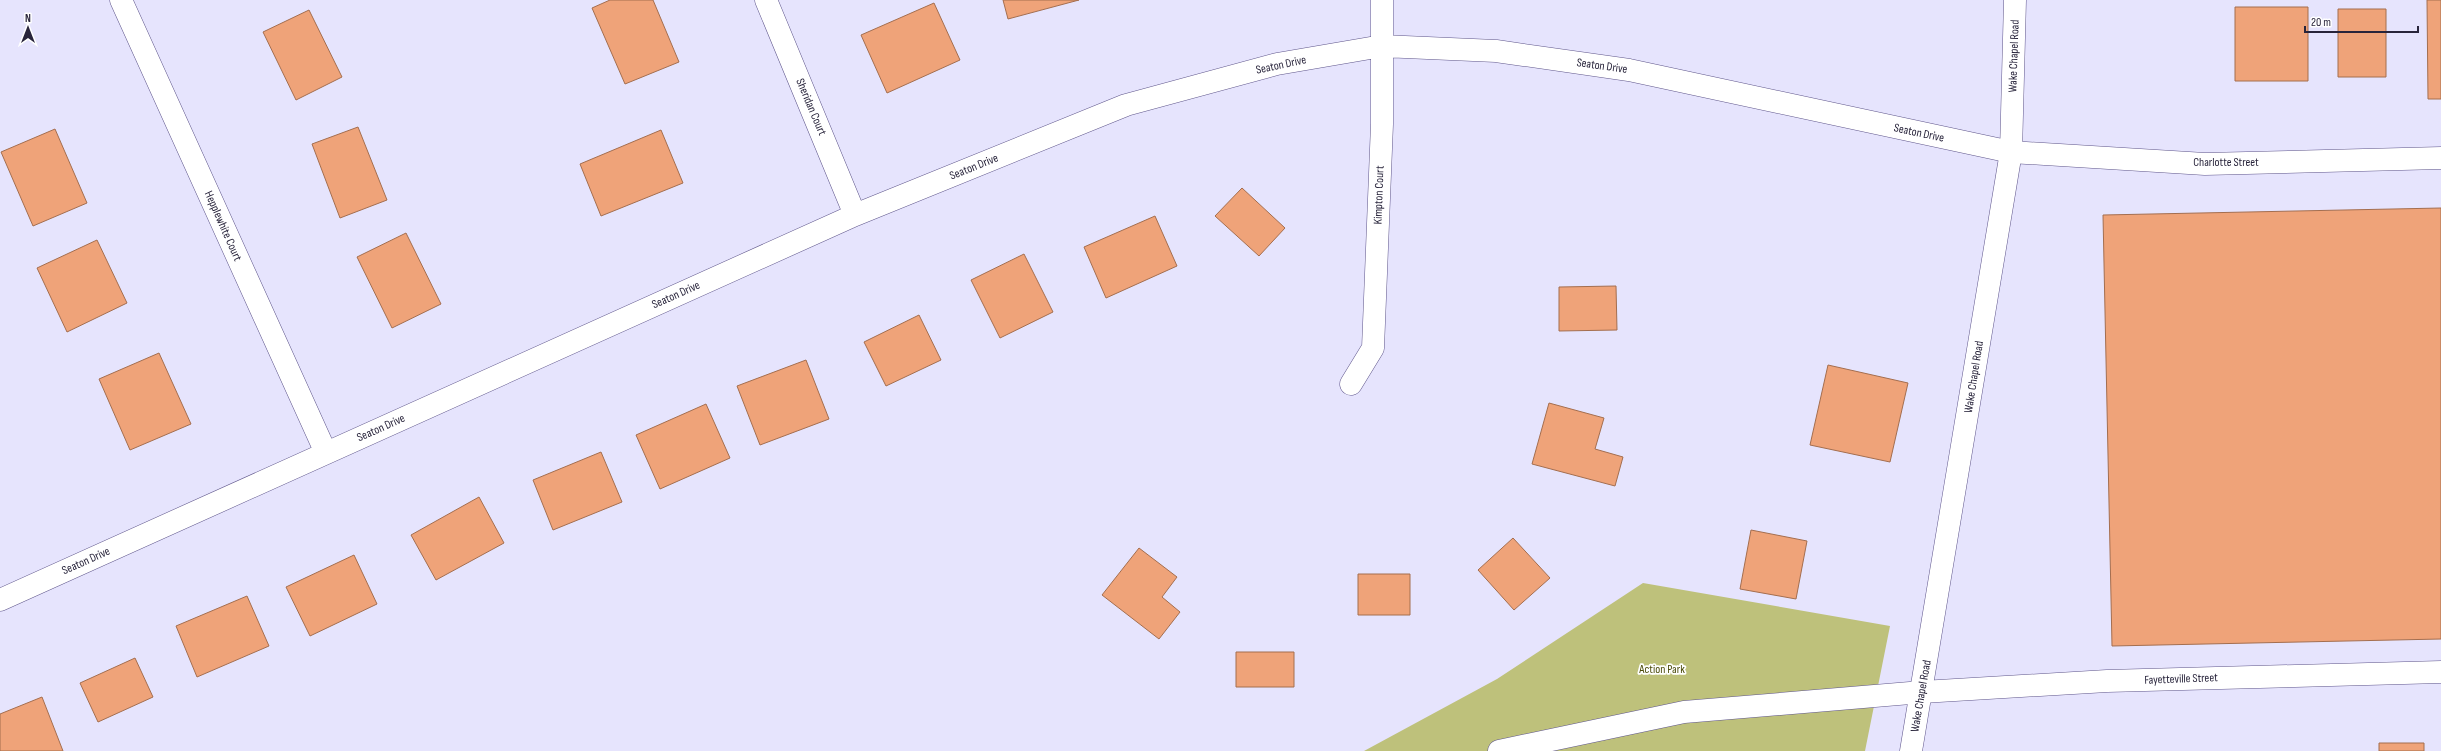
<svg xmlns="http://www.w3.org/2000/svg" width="2441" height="751" viewBox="0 0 2441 751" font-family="'Sofia Sans Condensed',sans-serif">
<rect width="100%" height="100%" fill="#e6e4fd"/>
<!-- green -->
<path fill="#bec17b" d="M1643,583L1890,626L1865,751H1364L1497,679Z"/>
<!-- building -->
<path fill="#efa379" stroke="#a46e4f" d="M610,0H653L679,62L625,84L592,8Z
M1003,0H1079L1008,19Z
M2427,0H2441V99H2428Z
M934,3L960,60L887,93L861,35Z
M2235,7H2308V81H2235Z
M2338,9H2386V77H2338Z
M309,10L342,77L296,100L263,32Z
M358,127L387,200L340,218L312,144Z
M55,129L87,203L33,226L1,152Z
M661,130L683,183L601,216L580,164Z
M1242,188L1285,228L1259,256L1215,216Z
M2441,208V639L2112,646L2103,215Z
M1155,216L1177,266L1106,298L1084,247Z
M406,233L441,304L392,328L357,257Z
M97,240L127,303L67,332L37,268Z
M1024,254L1053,312L1000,338L971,280Z
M1616,286L1617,330L1559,331V287Z
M919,315L941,360L886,386L864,342Z
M159,353L191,424L130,450L99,379Z
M806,360L829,419L760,445L737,386Z
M1828,365L1908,383L1890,462L1810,445Z
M1549,403L1604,418L1595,449L1623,457L1615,486L1532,464Z
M706,404L730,458L660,489L636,435Z
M601,452L622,502L553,530L533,480Z
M479,497L504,543L436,580L411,535Z
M1751,530L1807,541L1796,599L1740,589Z
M1513,538L1550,578L1514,610L1478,570Z
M1139,548L1177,577L1162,597L1180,612L1159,639L1102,595Z
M354,555L377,604L310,636L286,587Z
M1358,574H1410V615H1358Z
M247,596L269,646L197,677L176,626Z
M1236,652H1294V687H1236Z
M135,658L153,697L98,722L80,683Z
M42,697L63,751H0V714Z
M2379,743H2424V751H2379Z"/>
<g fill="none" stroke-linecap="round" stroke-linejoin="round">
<!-- minor casing -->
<g stroke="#5f568b" stroke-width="23">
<path id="minor" d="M121,0L326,453
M766,0L855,215
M1351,384L1373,348L1382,124V0
M0,600L855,215L1126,105L1277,64L1382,46L1496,51L1629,70L2011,152L2205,164L2441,158
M1499,751L1684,712L1922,692L2107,681L2441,672"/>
</g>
<!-- major casing -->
<g stroke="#5f568b" stroke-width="23">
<path id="major" d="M1911,751L2011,152L2015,0"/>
</g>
<!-- minor -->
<use href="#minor" stroke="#fff" stroke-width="22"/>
<!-- major -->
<use href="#major" stroke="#fff" stroke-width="22"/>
</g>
<g text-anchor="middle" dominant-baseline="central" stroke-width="3.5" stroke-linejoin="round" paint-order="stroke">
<!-- street labels -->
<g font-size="12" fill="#28243b" stroke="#fff">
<text transform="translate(2014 56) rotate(-88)">Wake Chapel Road</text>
<text transform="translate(1281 65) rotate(-12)">Seaton Drive</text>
<text transform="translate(1602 66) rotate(8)">Seaton Drive</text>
<text transform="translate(811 107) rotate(67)">Sheridan Court</text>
<text transform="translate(1919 133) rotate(12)">Seaton Drive</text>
<text x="2226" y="162">Charlotte Street</text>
<text transform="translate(974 167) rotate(-22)">Seaton Drive</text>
<text transform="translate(1379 195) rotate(-88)">Kimpton Court</text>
<text transform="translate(223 226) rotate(66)">Hepplewhite Court</text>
<text transform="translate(676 295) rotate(-24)">Seaton Drive</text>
<text transform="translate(1974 377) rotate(-81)">Wake Chapel Road</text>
<text transform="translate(381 428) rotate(-24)">Seaton Drive</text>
<text transform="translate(86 561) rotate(-24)">Seaton Drive</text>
<text transform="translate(2181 679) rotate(-2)">Fayetteville Street</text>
<text transform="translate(1921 696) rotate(-80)">Wake Chapel Road</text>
</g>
<!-- park labels -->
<g font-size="12" fill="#4a4a08" stroke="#fff">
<text x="1662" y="669">Action Park</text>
</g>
</g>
<!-- north arrow -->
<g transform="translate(28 28)" stroke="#ffffff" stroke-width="3" paint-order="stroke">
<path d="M0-3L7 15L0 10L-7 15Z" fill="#28243b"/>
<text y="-6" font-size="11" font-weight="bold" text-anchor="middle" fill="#28243b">N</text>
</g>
<!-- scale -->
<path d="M2305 26v6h113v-6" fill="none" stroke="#28243b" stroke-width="2"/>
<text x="2311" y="26" font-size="12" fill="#28243b" stroke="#ffffff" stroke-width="3" paint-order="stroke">20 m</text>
</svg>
